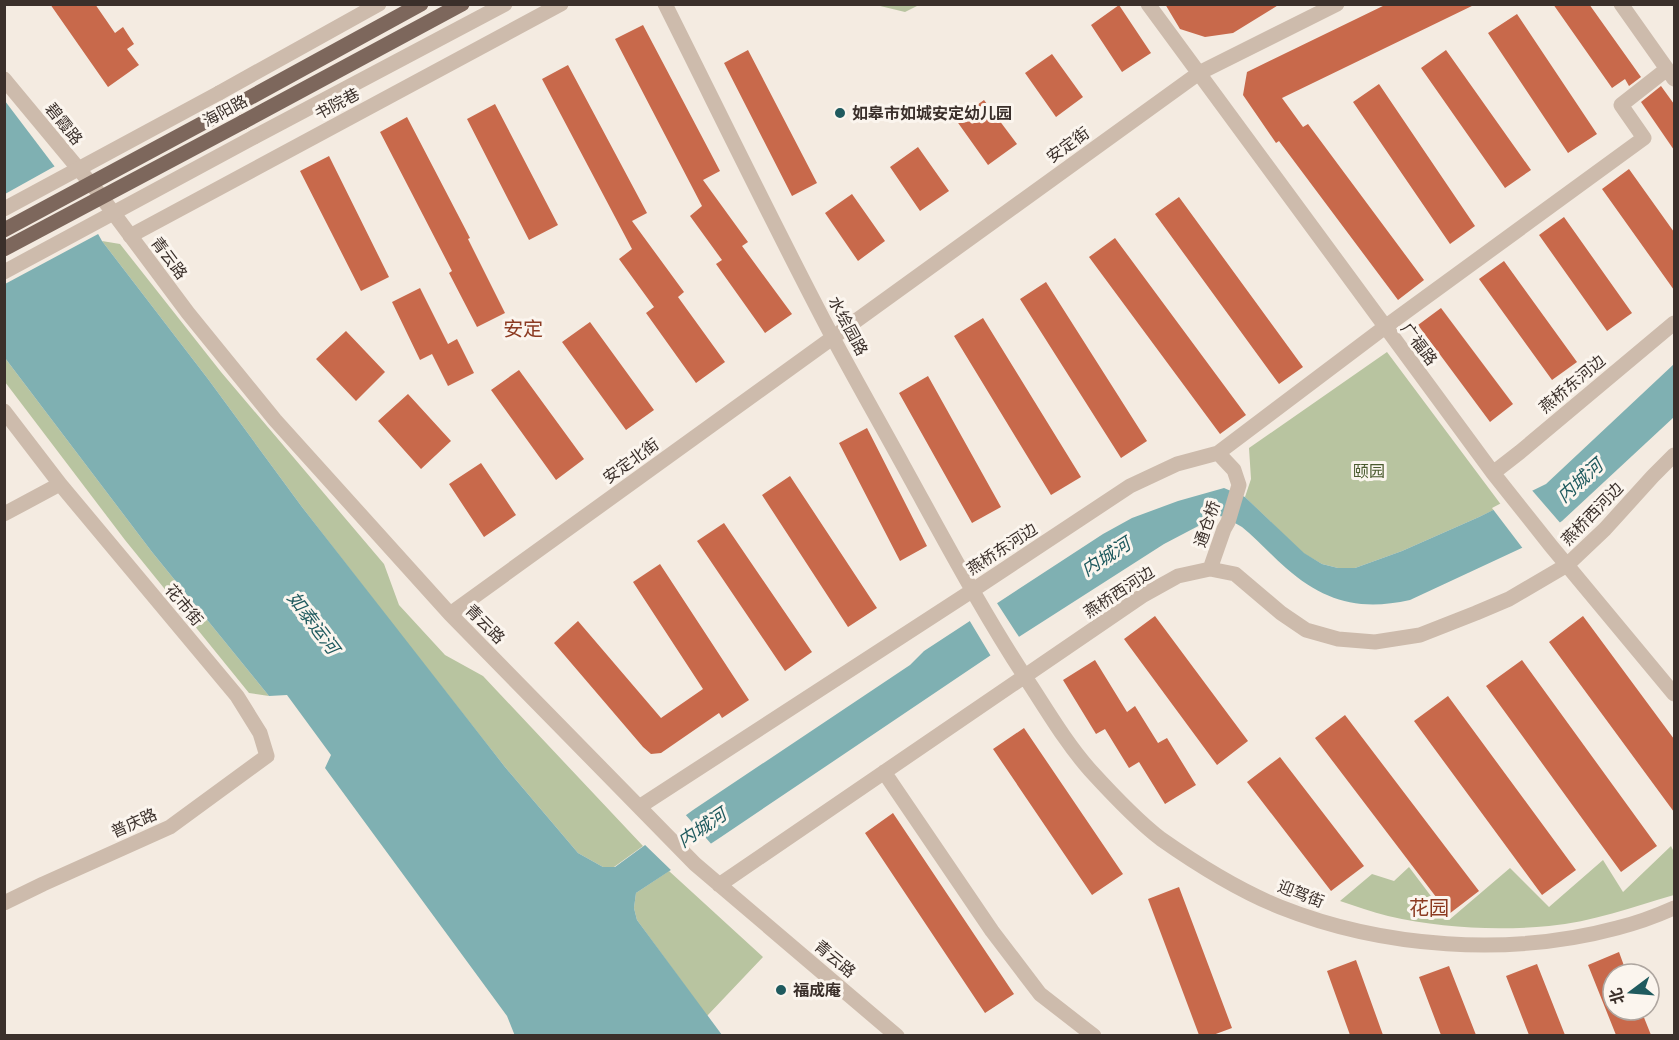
<svg xmlns="http://www.w3.org/2000/svg" width="1679" height="1040" viewBox="0 0 1679 1040" font-family="Cabin,'Noto Sans SC',sans-serif">
<rect width="100%" height="100%" fill="#f4ebe1"/>
<!-- green -->
<path fill="#b8c4a0" d="M876,5L919,4V5L905,12Z
M102,241L120,244L221,372L384,564L399,605L445,655L483,676L643,846L614,867H603L578,853L505,767L401,635L302,507L208,379Z
M1387,352L1502,506L1479,517L1402,551L1355,568H1338L1322,564L1303,553L1245,497L1251,479L1249,448Z
M5,358L152,552L269,696L249,693L125,540L5,382Z
M1671,846L1674,852V895C1633,907 1592,922 1549,926C1495,931 1441,928 1388,916C1372,912 1356,906 1340,901L1372,874L1394,881L1409,867L1449,920L1510,868L1549,907L1603,860L1623,892Z
M669,871L763,957L707,1016L637,920L634,908L636,893Z"/>
<!-- water -->
<path fill="#7fb0b2" d="M5,101L77,196L102,241L208,379L302,507L505,767L578,853L603,867H615L693,810L910,665L924,651L1103,534L1132,518L1178,501L1224,488L1245,497L1304,553L1322,564L1338,568H1355L1402,551L1479,517L1546,484L1674,364V417L1562,521L1528,545L1410,600C1360,611 1325,602 1286,568C1271,555 1257,539 1242,527C1236,523 1228,520 1221,516L1204,523L1164,544L997,651L721,837L636,893L634,908L637,920L722,1035L515,1036L507,1016L325,768L331,755L287,695L269,696L152,552L5,358Z"/>
<!-- pier -->
<path fill="#f4ebe1" d="M57,165L79,194L100,233L5,284V194Z
M1530,488L1562,525L1524,550L1492,508Z
M995,600L1021,640L992,658L968,618Z
M684,813L713,846L673,872L643,843Z"/>
<!-- building -->
<path fill="#c8694b" d="M50,4H95L115,33L123,27L134,44L127,49L139,65L108,87Z
M1165,4H1280L1233,33L1205,37L1180,29Z
M1387,4H1476L1282,98L1303,127L1308,124L1424,280L1398,300L1279,141L1276,143L1243,95L1247,72Z
M1553,4H1589L1641,77L1629,86L1625,79L1612,88Z
M1119,5L1151,53L1122,72L1091,25Z
M1517,14L1597,134L1568,153L1488,33Z
M643,25L720,171L703,180L748,242L742,246L792,314L765,333L716,264L722,260L690,216L702,206L615,39Z
M748,50L817,183L792,196L724,63Z
M1446,50L1531,170L1505,188L1421,68Z
M1052,54L1083,97L1056,117L1025,73Z
M568,65L647,213L632,221L684,292L678,297L725,362L696,383L646,313L654,307L619,259L632,249L542,79Z
M1379,84L1475,226L1450,244L1353,102Z
M1661,86L1674,104V150L1641,102Z
M984,100L1017,144L988,165L956,120Z
M495,104L558,225L529,240L467,119Z
M407,117L470,238L468,239L505,313L477,327L449,273L452,271L380,132Z
M918,147L949,191L920,211L890,167Z
M329,156L389,277L361,291L300,171Z
M1629,169L1674,232V290L1602,189Z
M852,194L885,241L858,261L825,213Z
M1179,197L1303,367L1279,384L1155,214Z
M1564,217L1632,313L1607,331L1539,235Z
M1115,238L1246,415L1220,434L1089,257Z
M1504,261L1577,362L1552,380L1479,279Z
M1046,282L1147,441L1121,458L1020,299Z
M420,288L448,344L457,339L474,373L448,386L432,354L420,360L392,302Z
M1441,308L1513,404L1490,422L1418,325Z
M983,318L1081,477L1051,495L954,336Z
M590,322L654,410L626,430L562,342Z
M346,331L385,372L356,401L316,359Z
M519,370L584,459L556,480L491,390Z
M928,376L1001,507L972,523L899,393Z
M408,394L451,441L421,469L378,421Z
M867,428L927,546L900,561L839,443Z
M481,463L516,515L484,537L449,484Z
M790,476L877,608L848,627L762,495Z
M724,523L812,652L785,671L697,541Z
M660,564L749,700L722,718L719,713L661,753L651,754L643,747L554,643L578,621L661,718L703,689L633,582Z
M1155,616L1248,741L1217,765L1124,639Z
M1583,616L1674,739V812L1549,642Z
M1095,660L1127,712L1135,706L1158,743L1167,738L1196,785L1165,804L1139,762L1129,768L1105,729L1096,734L1063,680Z
M1522,660L1657,846L1621,872L1486,686Z
M1448,696L1576,870L1542,895L1414,721Z
M1345,715L1479,891L1449,914L1315,738Z
M1024,728L1123,874L1092,895L993,749Z
M1280,757L1364,866L1331,891L1247,782Z
M893,813L1014,994L985,1013L865,833Z
M1179,887L1232,1028L1213,1035H1199L1148,899Z
M1619,952L1627,974H1613V1010H1641L1651,1035H1616L1588,965Z
M1356,960L1383,1035H1350L1327,971Z
M1537,964L1565,1035H1529L1506,976Z
M1449,966L1476,1035H1441L1419,977Z"/>
<g fill="none" stroke-linecap="round" stroke-linejoin="round">
<!-- minor -->
<path stroke="#cdbbac" stroke-width="15" d="M665,4C721,116 775,228 833,338C856,381 880,423 903,465C945,541 985,617 1033,689C1051,717 1068,745 1090,770C1111,793 1136,820 1161,839C1198,865 1238,890 1280,907C1383,948 1509,957 1617,928C1637,923 1656,916 1674,908
M1148,4L1493,473L1551,546L1674,694
M1621,4L1674,79
M4,79L97,191L188,313L275,420L450,614L695,864L897,1036
M219,93L379,4
M254,137L505,4
M130,236L561,4
M4,411L60,484L237,696L260,733L267,756L170,827L43,884L4,903
M1493,473L1520,452L1674,323
M4,514L60,484
M1210,569L1224,529L1228,522L1239,485L1234,470L1218,453
M450,614L1199,73L1337,4
M884,772L992,931L1040,994L1094,1036
M639,807L964,596L1130,486L1177,464L1218,453L1385,327L1644,138L1621,105L1667,69
M719,885L1142,596L1178,576L1210,569L1235,574L1281,613L1306,630L1338,639L1375,642L1420,635L1476,613L1509,599L1567,565L1605,529L1653,476L1674,455"/>
<!-- major -->
<path stroke="#7d675c" stroke-width="15" d="M229,109L421,4
M243,122L462,4"/>
<!-- minor-bridge -->
<path stroke="#cdbbac" stroke-width="15" d="M4,209L219,93
M4,272L254,137"/>
<!-- major-bridge -->
<path stroke="#7d675c" stroke-width="15" d="M4,230L229,109
M4,249L243,122"/>
</g>
<!-- markers -->
<g fill="#1f5a5e" stroke="#fbf5ee" stroke-width="2">
<circle cx="840" cy="113" r="6"/>
<circle cx="781" cy="990" r="6"/>
</g>
<g text-anchor="middle" dominant-baseline="central" stroke-width="6" stroke-linejoin="round" paint-order="stroke">
<!-- street labels -->
<g font-size="16" fill="#3b302b" stroke="#fbf5ee">
<text transform="translate(337 104) rotate(-28)">书院巷</text>
<text transform="translate(225 111) rotate(-28)">海阳路</text>
<text transform="translate(64 124) rotate(51)">碧霞路</text>
<text transform="translate(1068 145) rotate(-36)">安定街</text>
<text transform="translate(169 258) rotate(53)">青云路</text>
<text transform="translate(848 326) rotate(62)">水绘园路</text>
<text transform="translate(1419 344) rotate(53)">广福路</text>
<text transform="translate(1572 384) rotate(-40)">燕桥东河边</text>
<text transform="translate(631 461) rotate(-36)">安定北街</text>
<text transform="translate(1592 514) rotate(-46)">燕桥西河边</text>
<text transform="translate(1207 524) rotate(-71)">通仓桥</text>
<text transform="translate(1002 549) rotate(-33)">燕桥东河边</text>
<text transform="translate(1119 592) rotate(-33)">燕桥西河边</text>
<text transform="translate(184 605) rotate(50)">花市街</text>
<text transform="translate(485 624) rotate(45)">青云路</text>
<text transform="translate(134 823) rotate(-24)">普庆路</text>
<text transform="translate(1301 894) rotate(21)">迎驾街</text>
<text transform="translate(835 959) rotate(40)">青云路</text>
</g>
<!-- poi labels -->
<g font-size="16" font-weight="bold" fill="#3b302b" stroke="#fbf5ee" text-anchor="start">
<text x="852" y="113">如皋市如城安定幼儿园</text>
<text x="793" y="990">福成庵</text>
</g>
<!-- park labels -->
<g font-size="16" fill="#4a5a2e" stroke="#fbf5ee">
<text x="1369" y="471">颐园</text>
</g>
<!-- water labels -->
<g font-size="18" font-style="italic" fill="#1f5a5e" stroke="#fbf5ee">
<text transform="translate(1580 481) rotate(-42)">内城河</text>
<text transform="translate(1106 557) rotate(-33)">内城河</text>
<text transform="translate(313 623) rotate(53)">如泰运河</text>
<text transform="translate(702 828) rotate(-34)">内城河</text>
</g>
<!-- quarter labels -->
<g font-size="20" fill="#8c3b22" stroke="#fbf5ee">
<text x="523" y="329">安定</text>
<text x="1429" y="908">花园</text>
</g>
</g>
<!-- border -->
<rect width="1679" height="1040" fill="none" stroke="#3b302b" stroke-width="12"/>
<!-- north arrow -->
<g transform="translate(1631 992) rotate(254)"><circle r="28" fill="#fbf5ee" stroke="#aea6a0" stroke-width="1.5"/>
<path d="M0-4.5L10 22L0 15L-10 22Z" fill="#1f5a5e"/>
<text y="-9" font-size="16" font-weight="bold" text-anchor="middle" fill="#3b302b">北</text>
</g>
</svg>
